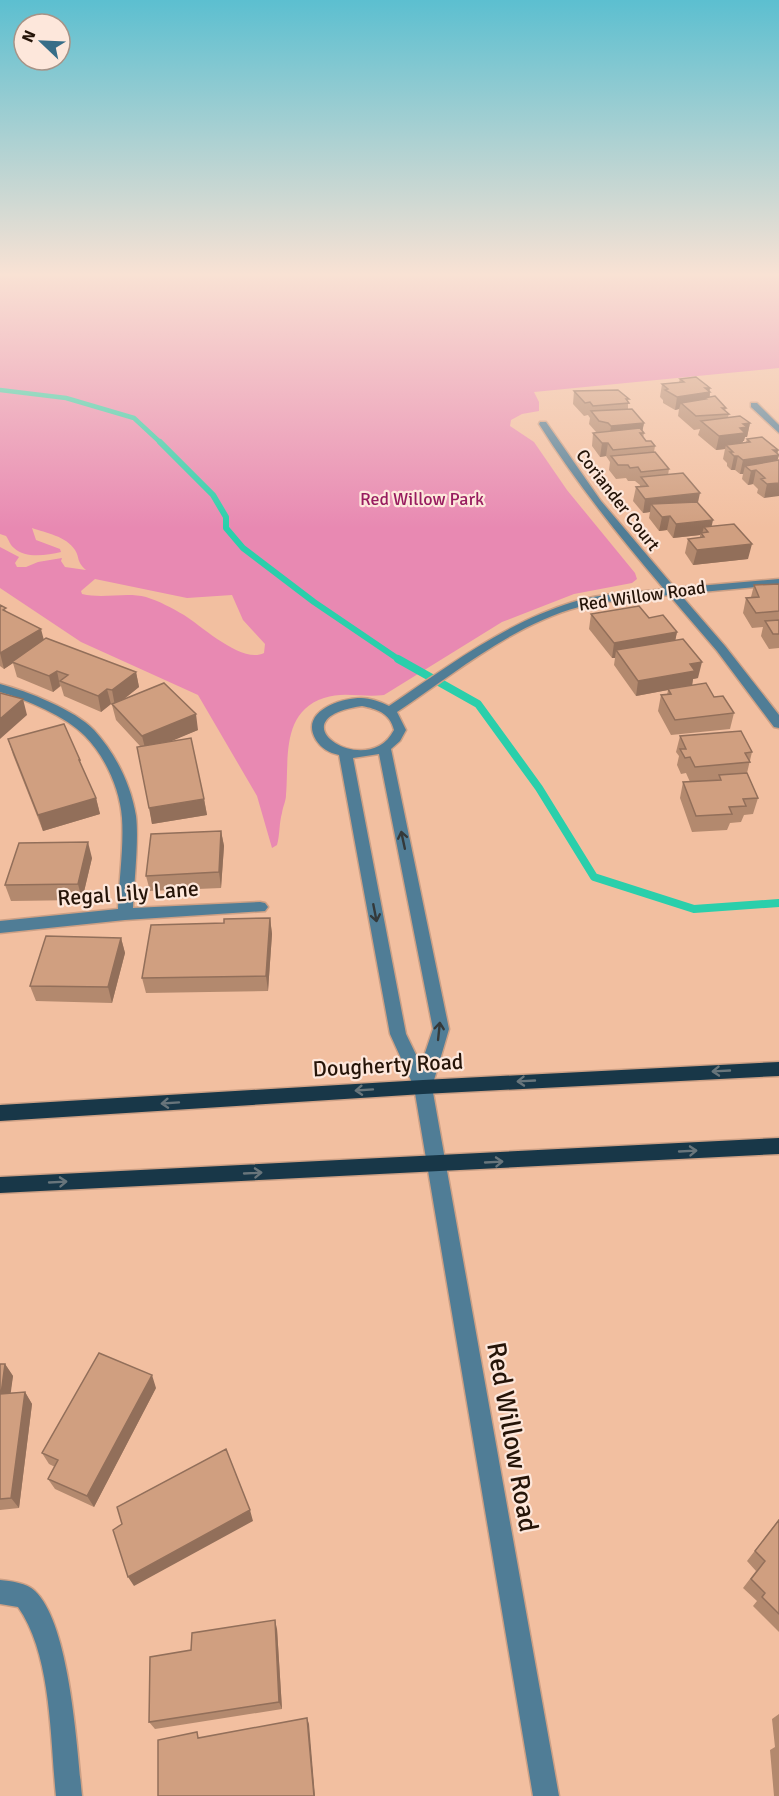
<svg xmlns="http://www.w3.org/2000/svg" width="779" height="1796" viewBox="0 0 779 1796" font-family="Signika,sans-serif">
<rect width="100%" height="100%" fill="#f2bfa0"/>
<!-- green -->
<path fill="#e889b2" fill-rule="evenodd" d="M0,277H779V368L534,392L539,402V411L522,414L511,420L510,426L534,442L567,490L635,573L637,579L632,583L574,594L502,622L384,695C363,698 344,691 324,698C281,712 289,759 286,795C286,801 283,806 282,813C279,823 280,834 277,845L272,848L257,796L198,695L81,642L0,588V547L19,557L15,563L17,567H26L38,562L62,558L61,561L65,567L86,570C76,561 80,558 75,550C66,536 46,533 32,528L36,540L60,549L61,552C47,555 26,559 14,548C10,545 9,540 6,536L0,534ZM95,579L187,598L232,595L243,620L265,644L264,653C242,664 203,627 184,615C172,608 159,601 146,597C126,592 103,599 82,594L81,591Z"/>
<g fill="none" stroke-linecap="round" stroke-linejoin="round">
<!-- stream-far2 -->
<path stroke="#2acfab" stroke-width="4.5" d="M0,390L66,398L134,418L162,444"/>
<!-- stream-far1 -->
<path stroke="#2acfab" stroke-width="6" d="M160,442L213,495L226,517V528L243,548L314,602L401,661"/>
<!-- stream -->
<path stroke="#2acfab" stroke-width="8" d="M398,659L478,704L539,788L594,877L694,909L779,903"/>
<!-- minor casing -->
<g stroke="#cda085" stroke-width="3">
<path id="minor" d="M751,403H757L779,425V433L751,407Z
M540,422H546L601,501L675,588L779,579V585L680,594L725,646L779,715V728L774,727L717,651L669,595C640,599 607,600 579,607C514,624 452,675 397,712L406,730L400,741L391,749L449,1029L432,1087L559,1796H533L414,1087L390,1034L339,755C329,753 321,748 316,740C299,712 340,698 361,698C370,698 381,702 389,706C447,667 505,623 573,602C600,593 636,593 664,589C619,536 576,483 539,424ZM362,706C377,709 390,713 394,730C368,782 271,719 362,706ZM379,754L433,1029L421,1065L406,1034L353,758Z
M0,684C27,691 75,710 94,730C116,754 131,785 136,816C139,840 134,882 133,908L260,902L265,903L268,907L265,911L125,920L0,933V921L118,909C119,880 124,847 122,818C120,789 105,756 85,736C67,717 25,699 0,692Z
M0,1580C11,1581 27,1583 35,1591C70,1624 77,1748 82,1796H56C50,1739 52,1655 18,1607L0,1604Z"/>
</g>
<!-- major casing -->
<g stroke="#cda085" stroke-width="3">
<path id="major" d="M779,1062V1076L423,1094L0,1121V1105L423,1080Z
M779,1138V1154L0,1193V1177Z"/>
</g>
<!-- minor -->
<use href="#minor" fill="#507d96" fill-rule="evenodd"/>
<!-- major -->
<use href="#major" fill="#183748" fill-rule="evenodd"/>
</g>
<!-- wall -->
<path fill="#b3896e" d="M680,379L710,388V397L726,408L725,411L729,414L728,417L750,423L747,437H745L742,443L746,442L747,439L778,450L777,454L779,455L777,460L764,498L757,493L758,489L753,484L748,485L742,479L743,474H740L735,470H731L727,466V463L723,459L725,449L716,450L698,435L700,429L694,430L678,416L679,409L675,410L663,403V400L660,397L662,384L679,382Z
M574,391L628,403V409L644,423L642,431L644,433L643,438L646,441L655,446L654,452L669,469L668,475L698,503L711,526L748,559L693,565L685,553L688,539L700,538V535L673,538L667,530L659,531L649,518L650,512L643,513L633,501L636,487L640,486V485L635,481H628L626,478L616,479L609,470L610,462L606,456L600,457L592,446L593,433L596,432L589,424L590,418L588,415L584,416L573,404Z
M779,584V648L769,649L761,636L763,627L752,628L743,613L746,598L751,597L754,585Z
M0,605L7,612L44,640L136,672L139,687L123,700L198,730L170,741L204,799L207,815L152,824L140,746L116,720L112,705L111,704L101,712L64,696L61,686L53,692L17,677L13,663L4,669L0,666Z
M591,614L649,618L677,632L675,640L698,678L693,679L692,685L714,697L734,713L730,729L671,735L658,711L661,695H667L668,690L636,696L614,665L615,658H612L589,629Z
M680,736L752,752L747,773L758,798L753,814L744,815L741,822L730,823L727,830L692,832L680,798L683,782H690L686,773L681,774L677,765L679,756L676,752Z
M8,739L83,770L96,798L100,814L43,831L13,755Z
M221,831L224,846L221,888L150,891L146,876Z
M92,858L82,900L11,901L5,885Z
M270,918L272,934L268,991L146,993L142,978L224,923Z
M121,938L125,953L112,1003L36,1001L30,986Z
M0,1364H5L13,1376L10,1393L25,1392L32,1404L19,1508L0,1510Z
M156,1388L94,1507L55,1489L48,1479L55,1467L49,1464L42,1453Z
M779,1519V1632L753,1606L757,1601L743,1588L756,1571L747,1561Z
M277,1629L282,1709L155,1729L149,1722L191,1650Z
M779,1714V1796H774L770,1750L775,1747L772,1719Z"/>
<!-- shaded-wall -->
<path fill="#926f5a" d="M705,388H710L708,393L710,392L708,406L706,399L704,398L702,406L681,403L679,409L675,410L677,397Z
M644,423L642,433L609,440L611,426Z
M750,423L747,437H745L744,441H743L742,446L726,445L725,449L716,450L719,436L743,424Z
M602,443H608L606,456L600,457Z
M773,450H778L777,455H779L775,469L756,470L753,484L748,485L751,471L745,466L743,474H740L743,460Z
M734,456H738L735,470H731Z
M779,483V496L764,498L767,484Z
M700,493L697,507L651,504L650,512L643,513L645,499Z
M670,516L667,530L659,531L662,517Z
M713,520L710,534L704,527L702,534L701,533L700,535L673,538L676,524Z
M752,544L748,559L693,565L697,550Z
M41,629L45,644L12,662L13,663L4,669L0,653Z
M677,632L674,647L616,650L615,658H612L614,643Z
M702,662L698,678L693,679L692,686L668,689V690L636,696L638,681L690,664Z
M57,671L60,686L53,692L49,676Z
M136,672L139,687L115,706L112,690Z
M107,689L111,704L101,712L98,696Z
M23,699L27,715L0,739V719Z
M196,714L198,730L146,752L142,736Z
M96,798L100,814L43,831L38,815Z
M204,799L207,815L152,824L149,808Z
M221,831L224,846L221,888L219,872Z
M88,842L92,858L82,900L78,884Z
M270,918L272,934L268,991L266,976Z
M121,938L125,953L112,1003L108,987Z
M5,1364L13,1376L9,1406L1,1394Z
M152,1375L156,1388L94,1507L87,1496Z
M25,1392L32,1404L19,1508L11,1498Z
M250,1510L253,1521L134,1586L128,1577Z
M275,1620L277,1629L282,1709L279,1702Z
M307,1718L309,1724L315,1796H314Z"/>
<!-- building -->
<path fill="#d09f80" stroke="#926f5a" stroke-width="1.5" d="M696,377L710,388H705L710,392L677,397L665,390L668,389L662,384L684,382L680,379Z
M618,390L629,399H626L629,403L593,406L590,402L585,403L574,391Z
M715,396L726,408H722L729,414L696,416L681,403L706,399L704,398Z
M632,409L644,423L611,426L608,423L599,421L591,411Z
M740,416L750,423L743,424L747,427L740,428L745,433L719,436L701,421Z
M640,428L644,433H640L646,441H651L655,446L613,450L608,443H602L593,433Z
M762,437L778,450H773L779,455L743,460L738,456H734L730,452H733L726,445L750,442L747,439Z
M655,452L669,469L641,472L638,467L630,468L628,465H618L611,456Z
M779,460V483L767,484L761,479L765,478L756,470L751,471L745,466Z
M683,473L700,493L645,499L636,487L648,486L641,477Z
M697,502L713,520L676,524L670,516L662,517L651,504Z
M734,524L752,544L697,550L688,539L704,537L701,533L708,532L704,527Z
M779,584V611L756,613L746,598L759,597L754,585Z
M0,605L6,608L3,610L41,629L0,653Z
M639,606L649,618L663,615L677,632L614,643L591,614Z
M779,620V634H773L765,621Z
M46,638L136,672L112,690L107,689L98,696L60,681L68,675L57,671L49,676L12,662Z
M683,639L702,662L690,664L695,671L638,681L616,650Z
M164,683L196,714L142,736L112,704Z
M706,683L714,697L723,696L734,713L675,720L661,695L671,694L668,689Z
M0,693L23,699L0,719Z
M64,724L80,760H79L96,798L38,815L8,739Z
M741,731L752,752L745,753L750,762L695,767L690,757L685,758L680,749H686L680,736Z
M191,738L204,799L149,808L137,747Z
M747,773L758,798L743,799L746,806L729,807L732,814L696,816L683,782L721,780L719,775Z
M221,831L219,872L146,876L151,834Z
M88,842L78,884L5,885L19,843Z
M270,918L266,976L142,978L151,925L224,923V919Z
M46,936L121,938L108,987L30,986Z
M99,1353L152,1375L87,1496L48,1479L58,1460L42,1453Z
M0,1364H5L1,1394L25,1392L11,1498L0,1499Z
M226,1449L250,1510L128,1577L113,1530L122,1524L117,1507Z
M779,1520V1614L762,1597L765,1593L751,1579L765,1561L755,1551Z
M275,1620L279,1702L149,1722L150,1657L191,1650L192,1633Z
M307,1718L314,1796H158V1740L197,1732L198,1738Z"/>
<!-- one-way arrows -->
<defs><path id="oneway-shaft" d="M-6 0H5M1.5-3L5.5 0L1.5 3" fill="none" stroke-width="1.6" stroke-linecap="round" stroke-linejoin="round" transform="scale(1.5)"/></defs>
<g stroke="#34393a">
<use href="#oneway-shaft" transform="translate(403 840) rotate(-102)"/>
<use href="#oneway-shaft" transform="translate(375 913) rotate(79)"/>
<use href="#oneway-shaft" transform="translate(439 1031) rotate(-84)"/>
</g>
<g stroke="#68757b">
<use href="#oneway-shaft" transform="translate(721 1071) rotate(177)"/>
<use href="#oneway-shaft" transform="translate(526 1081) rotate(177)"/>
<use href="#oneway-shaft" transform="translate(364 1090) rotate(176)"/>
<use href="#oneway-shaft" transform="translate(170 1103) rotate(176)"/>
<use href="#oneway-shaft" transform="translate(688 1151) rotate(-3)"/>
<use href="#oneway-shaft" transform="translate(494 1162) rotate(-3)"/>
<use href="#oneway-shaft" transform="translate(253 1173) rotate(-3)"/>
<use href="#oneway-shaft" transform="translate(58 1182) rotate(-3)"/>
</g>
<!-- sky -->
<linearGradient id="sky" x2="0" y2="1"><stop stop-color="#5cbfd0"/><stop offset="0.52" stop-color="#f9e2d4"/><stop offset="1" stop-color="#f9e2d4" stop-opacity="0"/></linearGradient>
<rect width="779" height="528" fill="url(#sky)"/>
<g text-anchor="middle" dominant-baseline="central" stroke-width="4.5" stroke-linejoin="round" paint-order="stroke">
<!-- far-park labels -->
<g font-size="18" fill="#981c5f" stroke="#fde7db">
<text x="422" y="499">Red Willow Park</text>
</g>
<!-- far-street labels -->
<g font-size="18" fill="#251408" stroke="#fde7db">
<text transform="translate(618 500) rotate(52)">Coriander Court</text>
<text transform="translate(642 596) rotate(-8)">Red Willow Road</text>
</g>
<!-- street labels -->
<g font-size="22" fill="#251408" stroke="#fde7db">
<text transform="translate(128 893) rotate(-4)">Regal Lily Lane</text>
<text transform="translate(388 1065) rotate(-3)">Dougherty Road</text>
</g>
<!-- near-street labels -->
<g font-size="27" fill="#251408" stroke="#fde7db">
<text transform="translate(512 1437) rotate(80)">Red Willow Road</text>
</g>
</g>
<!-- north arrow -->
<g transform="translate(42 42) rotate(293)"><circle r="28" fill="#fde7db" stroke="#a79387" stroke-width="1.5"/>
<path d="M0-4.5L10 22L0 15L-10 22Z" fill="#376d88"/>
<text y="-9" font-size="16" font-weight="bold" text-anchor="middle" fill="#251408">N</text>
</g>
</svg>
